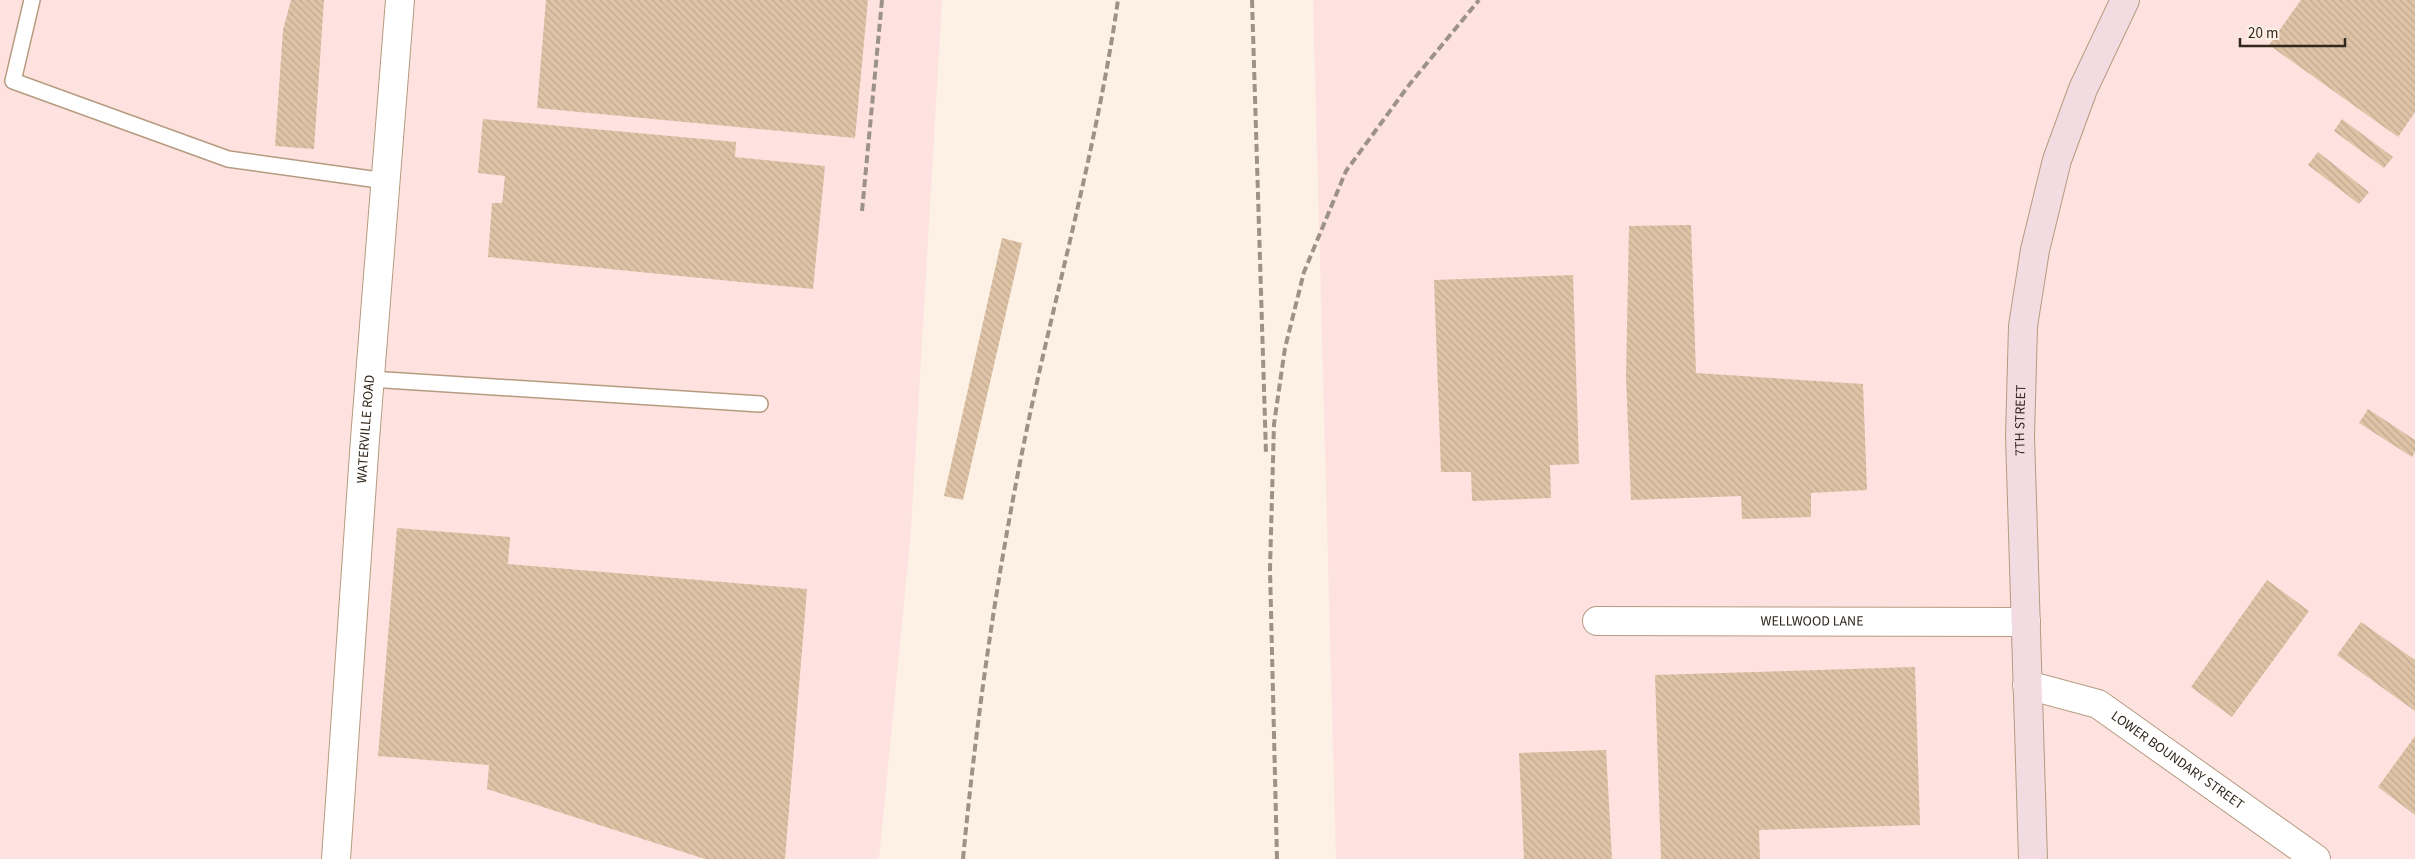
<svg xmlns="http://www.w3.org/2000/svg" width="2415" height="859" viewBox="0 0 2415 859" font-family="'Source Sans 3',sans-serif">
<defs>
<pattern id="building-back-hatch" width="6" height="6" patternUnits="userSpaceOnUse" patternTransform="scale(1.25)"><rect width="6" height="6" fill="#dfc3a7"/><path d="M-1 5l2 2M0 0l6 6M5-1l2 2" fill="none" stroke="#c0a88f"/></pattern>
</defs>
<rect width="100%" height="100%" fill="#fdf1e6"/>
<!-- industrial -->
<path fill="#fde2df" d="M0,0H942L911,530L879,859H0Z
M1313,0H2415V859H1336Z"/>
<!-- building -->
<path fill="url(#building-back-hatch)" d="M291,0H324L314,149L275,146L283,30Z
M546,0H868L855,138L537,108Z
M2301,0H2415V112L2398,137L2269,45Z
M483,119L736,142L735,157L825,166L813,289L488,257L492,203H502L505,176L478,173Z
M2342,119L2393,157L2384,168L2334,131Z
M2318,152L2369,192L2359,204L2308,165Z
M1691,225L1696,373L1863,384L1867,490L1811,493V517L1742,519L1741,496L1631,500L1626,378L1629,226Z
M1002,238L1022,243L963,500L944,496Z
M1573,275L1579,464L1550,465L1551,498L1472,501L1471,472H1441L1434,280Z
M2368,409L2415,440V452L2412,457L2359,423Z
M397,528L510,537L508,564L807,589L785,859H705L487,789L489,765L378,756Z
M2267,580L2309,611L2232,717L2191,687Z
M2361,622L2415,660V711L2337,655Z
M1915,667L1920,825L1759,830L1760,859H1661L1655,675Z
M2415,736V815L2378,787Z
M1606,750L1612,859H1524L1519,753Z"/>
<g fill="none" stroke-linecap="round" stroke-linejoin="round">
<!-- lane casing -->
<g stroke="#b69b80" stroke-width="18">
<path id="lane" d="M32,0L13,81L228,159L386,181
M370,379L760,404"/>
</g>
<!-- street casing -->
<g stroke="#b69b80" stroke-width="30">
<g id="street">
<path id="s1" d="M1597,621L2026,622"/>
<path id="s2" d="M2027,685L2098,704L2316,859"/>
<path id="s3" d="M336,859L365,439L400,0"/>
</g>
</g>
<!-- secondary casing -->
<g stroke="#b69b80" stroke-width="30">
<g id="secondary">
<path id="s4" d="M2033,859L2020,436L2023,326L2035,250L2057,160L2083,89L2125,0"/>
</g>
</g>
<!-- lane -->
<use href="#lane" stroke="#fff" stroke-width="15"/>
<!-- street -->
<use href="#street" stroke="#fff" stroke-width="28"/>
<!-- secondary -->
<use href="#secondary" stroke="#f2dce2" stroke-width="28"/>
<!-- rail -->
<path stroke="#9d9287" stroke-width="4" stroke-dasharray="8 4" stroke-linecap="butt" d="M1252,0L1266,454
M862,211L882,0
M963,859C978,702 1001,545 1035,391C1064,261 1099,132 1118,0
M1277,859L1270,569L1274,424L1285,348L1304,272L1346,171L1409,85L1479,0"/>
</g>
<g text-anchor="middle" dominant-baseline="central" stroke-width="4" stroke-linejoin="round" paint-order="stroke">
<!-- street labels -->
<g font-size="14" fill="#31271c" stroke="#fdf1e6">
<text stroke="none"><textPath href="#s4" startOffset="439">7TH STREET</textPath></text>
<text stroke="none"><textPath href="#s3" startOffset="431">WATERVILLE ROAD</textPath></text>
<text stroke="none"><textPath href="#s1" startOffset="215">WELLWOOD LANE</textPath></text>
<text stroke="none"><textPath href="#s2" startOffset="171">LOWER BOUNDARY STREET</textPath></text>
</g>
</g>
<!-- scale -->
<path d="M2240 38v8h105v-8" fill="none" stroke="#31271c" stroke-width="2.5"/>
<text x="2248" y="38" font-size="15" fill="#31271c" stroke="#fdf1e6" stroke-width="4" paint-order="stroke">20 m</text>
</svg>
